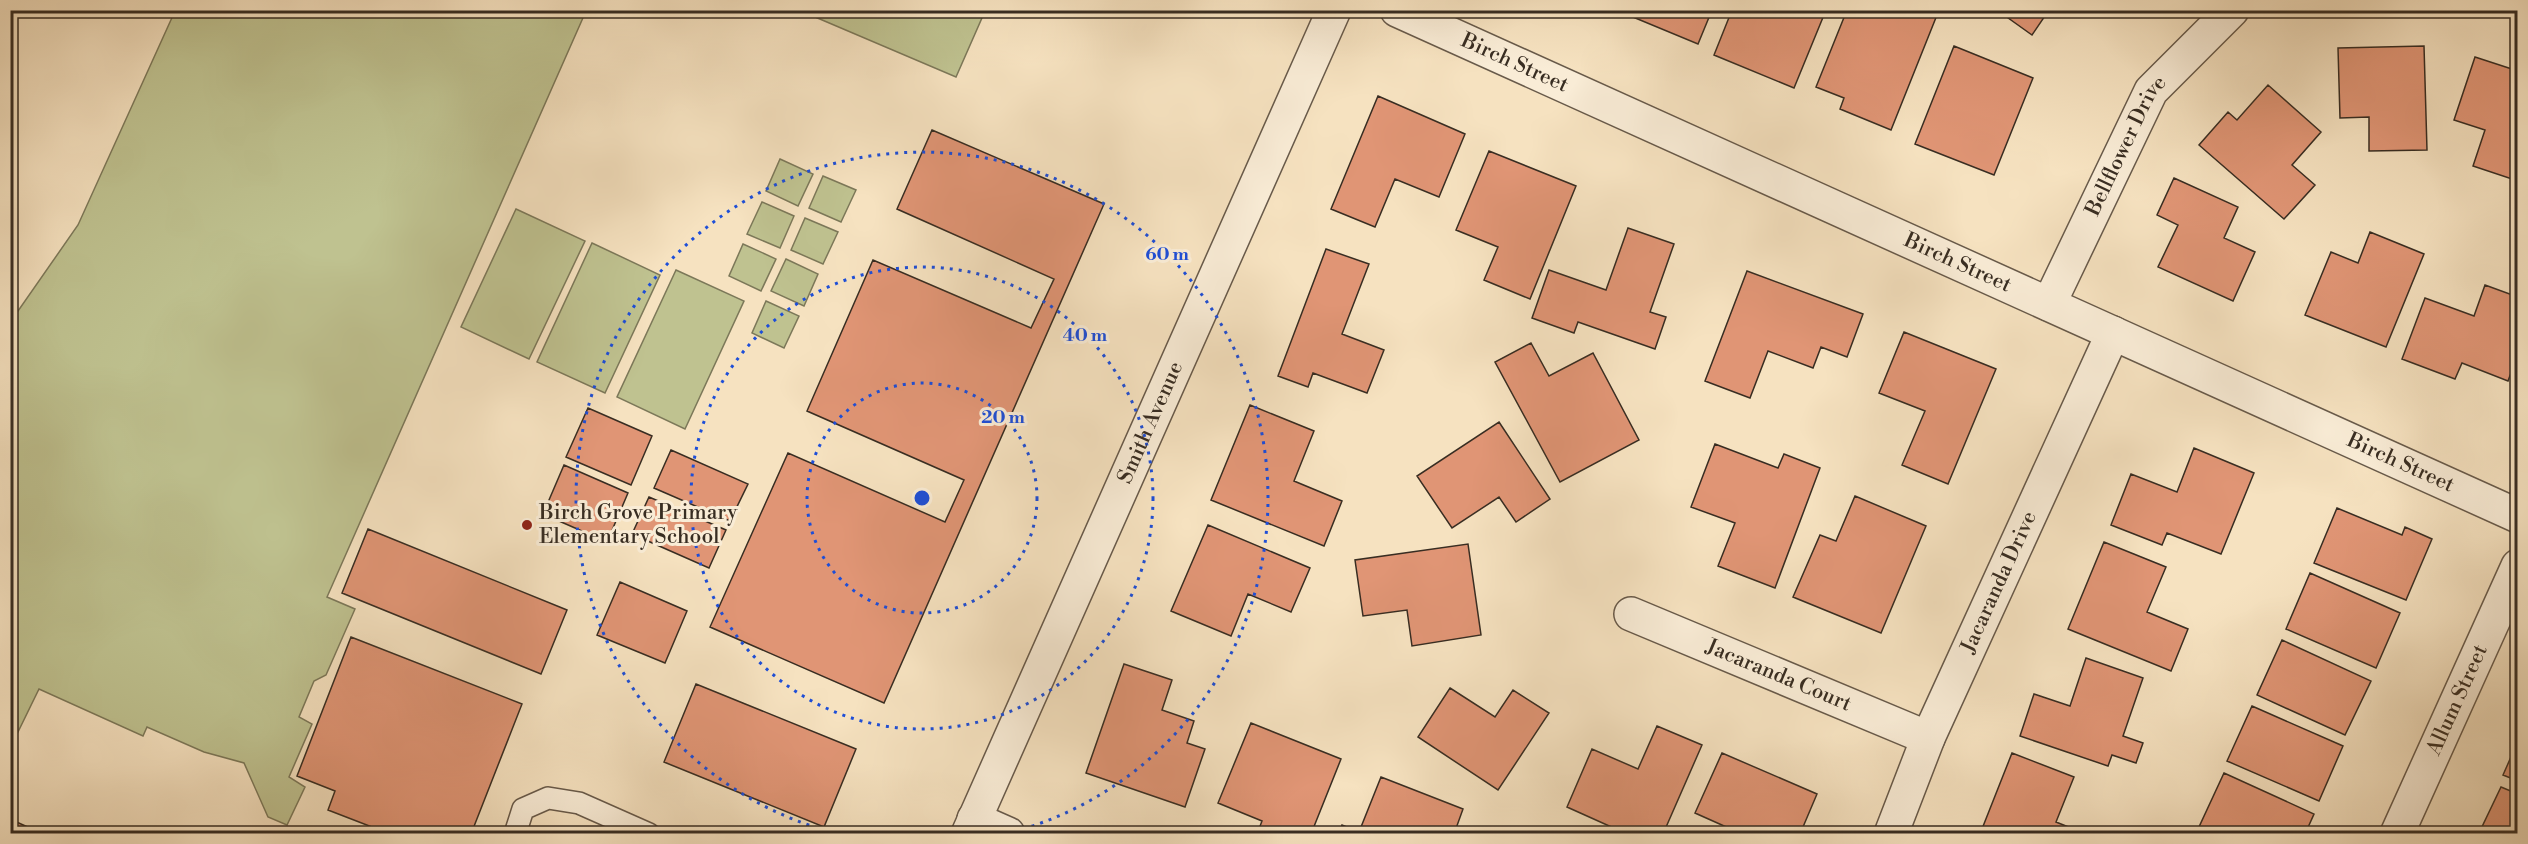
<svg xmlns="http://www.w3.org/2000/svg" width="2528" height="844" viewBox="0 0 2528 844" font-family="'Libre Bodoni',serif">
<rect width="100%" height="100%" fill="#f6e2c0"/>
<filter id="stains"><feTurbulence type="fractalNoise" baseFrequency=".00333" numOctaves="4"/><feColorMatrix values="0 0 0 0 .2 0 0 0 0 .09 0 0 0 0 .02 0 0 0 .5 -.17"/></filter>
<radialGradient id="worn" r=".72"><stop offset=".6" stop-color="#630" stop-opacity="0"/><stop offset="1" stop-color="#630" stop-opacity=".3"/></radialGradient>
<!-- green -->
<path fill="#bfc290" stroke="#7c7859" stroke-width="1.5" d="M175,11H586L327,597L355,609L326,675L314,681L299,717L312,724L289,777L305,787L287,825L268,817L244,763L204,752L147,727L143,736L39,689L17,734L11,731V321L78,225Z
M801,11L985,10V11L956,77Z
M780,159L813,174L798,206L766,191Z
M823,176L856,190L841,222L809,208Z
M762,202L794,216L780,248L747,234Z
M516,209L585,241L529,359L461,327Z
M805,218L838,232L823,264L791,250Z
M592,243L660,275L605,393L537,362Z
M743,244L776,259L761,291L729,276Z
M786,259L818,274L804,306L771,291Z
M676,270L744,301L685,429L617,397Z
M766,301L799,316L784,348L752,333Z"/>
<!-- building -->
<path fill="#e09575" stroke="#382d22" stroke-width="1.5" d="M1616,10H1712L1698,44Z
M1732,10H1826L1794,88L1714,55Z
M1847,10H1939L1891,130L1840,109L1844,98L1816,87Z
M1997,10H2049L2032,35Z
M1954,46L2033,78L1994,175L1915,144Z
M2424,46L2427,150L2369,151V117L2340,118L2338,48Z
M2475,57L2518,71L2511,92L2518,94V181L2473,166L2485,130L2454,120Z
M2268,85L2321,132L2292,165L2315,185L2284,219L2199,145L2228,112L2237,120Z
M1378,96L1465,134L1439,197L1395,179L1375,227L1331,209Z
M932,130L1104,204L884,703L710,627L788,453L945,522L964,480L807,411L873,260L1031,328L1054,279L897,209Z
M1489,151L1576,186L1530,299L1484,280L1498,247L1456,230Z
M2174,178L2238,207L2224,238L2255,252L2233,301L2158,267L2178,225L2157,215Z
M1628,228L1674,244L1650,312L1666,317L1655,349L1578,322L1574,333L1532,318L1549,270L1606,290Z
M2370,232L2424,254L2386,347L2305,315L2331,252L2358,263Z
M1326,249L1369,264L1342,334L1384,350L1367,393L1313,373L1308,387L1278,376Z
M1747,271L1863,314L1847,357L1821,347L1813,368L1768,351L1750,398L1705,381Z
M2485,285L2518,297V354L2508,381L2462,363L2455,379L2402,359L2425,298L2474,316Z
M1904,332L1996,369L1948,484L1902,465L1925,411L1879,393Z
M1531,343L1549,376L1593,353L1639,440L1560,482L1495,362Z
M1250,405L1314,431L1294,481L1342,501L1324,546L1211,500Z
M588,408L652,436L631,485L566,457Z
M1499,422L1550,499L1516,522L1499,497L1452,528L1417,476Z
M1715,444L1778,468L1784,454L1820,468L1775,588L1718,566L1735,523L1691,507Z
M2194,448L2254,473L2221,554L2167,533L2162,545L2111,525L2131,474L2177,492Z
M671,450L748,484L730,521L654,488Z
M564,465L628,493L607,542L543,514Z
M1855,496L1926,526L1881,633L1793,597L1820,535L1836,541Z
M649,497L726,530L709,568L632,534Z
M2337,508L2402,535L2405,527L2432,539L2406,600L2314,563Z
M1208,525L1310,568L1291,612L1248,594L1231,636L1171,611Z
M368,529L567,610L541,674L342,593Z
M2104,542L2166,567L2147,612L2188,629L2171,671L2068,629Z
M1468,544L1481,635L1412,646L1407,610L1363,616L1355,560Z
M2310,573L2400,613L2376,668L2286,629Z
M620,582L687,611L665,663L597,635Z
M351,637L522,704L471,834H390L328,810L335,791L297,776Z
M2282,640L2371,681L2345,735L2257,695Z
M2086,658L2143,678L2123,736L2143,743L2136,763L2112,755L2108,766L2020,736L2034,694L2070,706Z
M1124,664L1172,680L1162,710L1194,721L1187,743L1205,749L1185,807L1086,773Z
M696,684L856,749L824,827L664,762Z
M1450,688L1495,717L1513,690L1549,713L1498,790L1418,737Z
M2252,706L2343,746L2319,801L2227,761Z
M1251,723L1341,759L1311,834H1257L1262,821L1218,803Z
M1657,726L1702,745L1663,834H1627L1567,807L1592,749L1638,769Z
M2518,741V781L2503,775Z
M1722,753L1817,794L1800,834H1742L1695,813Z
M2012,753L2074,777L2056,822L2086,834H1980Z
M2224,773L2314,814L2305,834H2214L2199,827Z
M1381,777L1463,809L1454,834H1339L1342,825L1359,832Z
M2501,787L2518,794V834H2485L2480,831Z
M10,819L43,834H10Z"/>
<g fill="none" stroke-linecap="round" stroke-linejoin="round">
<!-- service casing -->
<g stroke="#685a4a" stroke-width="24">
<path id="service" d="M515,834L523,809L548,798L579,803L649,834"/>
</g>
<!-- minor casing -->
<g stroke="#685a4a" stroke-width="36">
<g id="minor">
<path id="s1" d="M1397,10L2518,516"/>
<path id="s2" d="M2049,304L2151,91L2232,10"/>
<path id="s3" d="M1631,614L1928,738"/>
<path d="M974,819L1008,834"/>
<path id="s4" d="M968,834L1334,10"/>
<path id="s5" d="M1891,834L1928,738L2113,333"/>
<path id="s6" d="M2397,834L2518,566"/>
</g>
</g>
<!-- service -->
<use href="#service" stroke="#f9ecd6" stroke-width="21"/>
<!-- minor -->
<use href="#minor" stroke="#f9ecd6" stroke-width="33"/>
</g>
<!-- distance rings -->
<g fill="none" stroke="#1d4ed8" stroke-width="3" stroke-dasharray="3 6">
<circle cx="922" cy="498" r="115"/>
<circle cx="922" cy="498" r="231"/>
<path d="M835 833A346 346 0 1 1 1009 833"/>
</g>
<!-- markers -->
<circle fill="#8f2418" stroke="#f9ecd6" stroke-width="2" cx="527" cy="525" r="6"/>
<g text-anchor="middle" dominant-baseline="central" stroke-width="6" stroke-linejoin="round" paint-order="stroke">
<!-- street labels -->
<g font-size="21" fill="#382d22" stroke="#f9ecd6">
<text stroke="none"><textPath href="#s1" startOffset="129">Birch Street</textPath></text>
<text stroke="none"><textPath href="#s2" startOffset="176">Bellflower Drive</textPath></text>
<text stroke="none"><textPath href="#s1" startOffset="615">Birch Street</textPath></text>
<text stroke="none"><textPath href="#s4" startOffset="450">Smith Avenue</textPath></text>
<text stroke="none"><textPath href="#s1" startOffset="1101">Birch Street</textPath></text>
<text stroke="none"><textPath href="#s5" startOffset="274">Jacaranda Drive</textPath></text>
<text stroke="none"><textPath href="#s3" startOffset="160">Jacaranda Court</textPath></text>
<text stroke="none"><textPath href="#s6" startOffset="147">Allum Street</textPath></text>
</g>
<!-- poi labels -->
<g font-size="21" fill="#382d22" stroke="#f9ecd6" text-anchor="start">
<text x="539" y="513">Birch Grove Primary<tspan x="539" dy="24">Elementary School</tspan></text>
</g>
</g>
<circle cx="922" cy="498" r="9" fill="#1d4ed8" stroke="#f9ecd6" stroke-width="3"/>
<g font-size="18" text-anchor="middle" font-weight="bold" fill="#1d4ed8" stroke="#f9ecd6" stroke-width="6" stroke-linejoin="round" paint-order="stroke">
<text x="1167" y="260">60 m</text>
<text x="1085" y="341">40 m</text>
<text x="1003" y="423">20 m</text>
</g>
<!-- margin -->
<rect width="2528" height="844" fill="none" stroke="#f6e2c0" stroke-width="36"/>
<rect x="12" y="12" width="2504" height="820" fill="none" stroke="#382d22" stroke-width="3"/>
<rect x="18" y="18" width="2492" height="808" fill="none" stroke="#382d22" stroke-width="1.5"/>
<rect width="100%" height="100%" filter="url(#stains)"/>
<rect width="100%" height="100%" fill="url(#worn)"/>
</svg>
